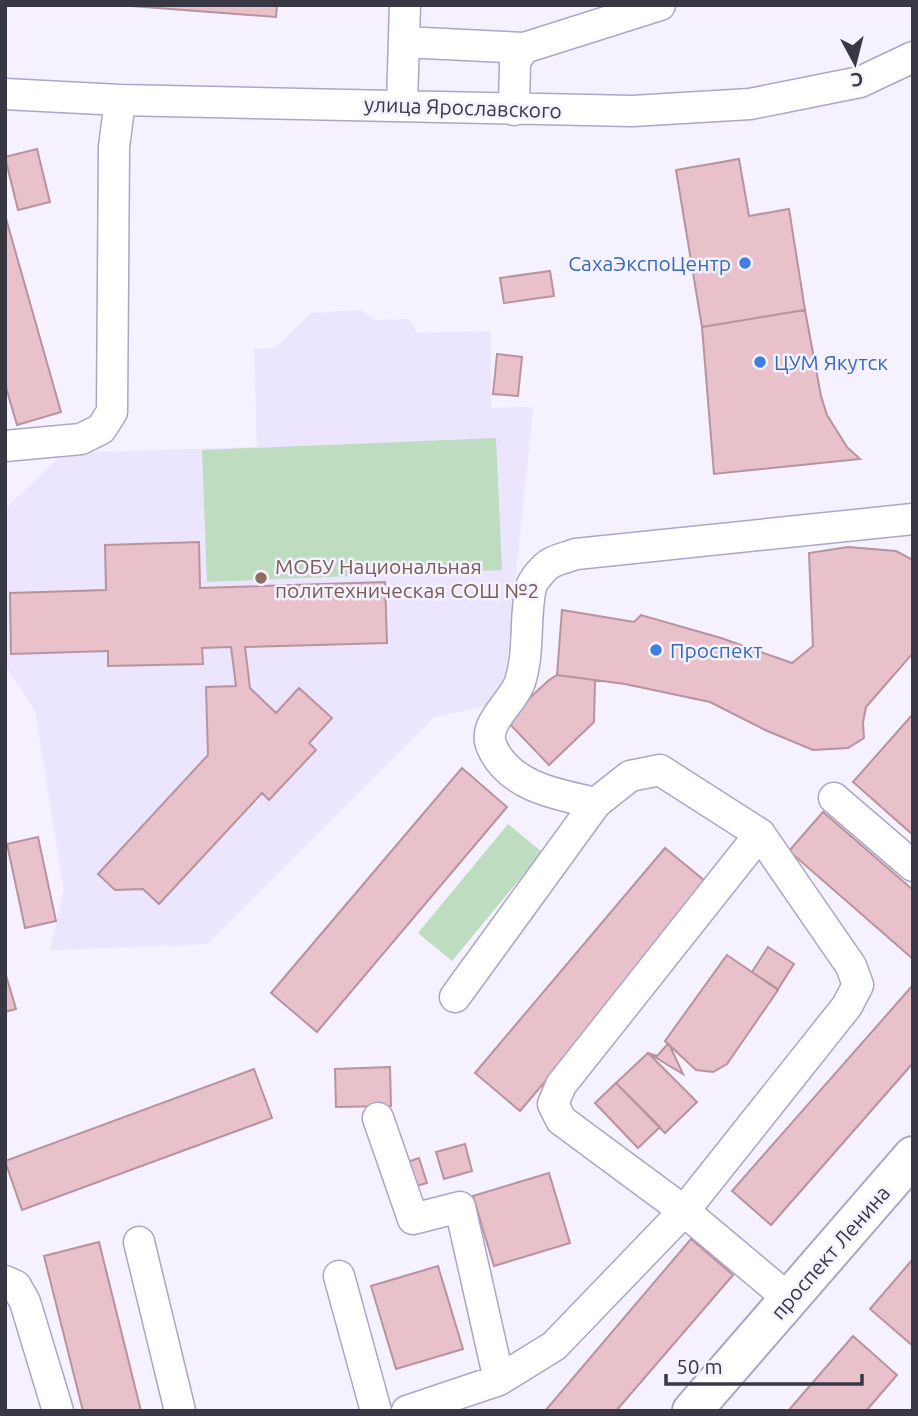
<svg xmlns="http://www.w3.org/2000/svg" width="918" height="1416" viewBox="0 0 918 1416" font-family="Ubuntu,sans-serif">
<rect width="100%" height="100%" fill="#f5f1ff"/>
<!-- built -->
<path fill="#ebe5fe" d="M361,310L376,320L410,319L417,333L491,331V408L533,407L503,703L434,717L207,944L50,950L64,889L35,711L5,665V509L64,453L257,447L254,349L275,348L311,313Z"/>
<!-- green -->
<path fill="#bddcc0" d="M496,438L502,570L207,582L202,450Z
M508,824L542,852L452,961L418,933Z"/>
<!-- building -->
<path fill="#e8c1cb" stroke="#b8939d" stroke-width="2" d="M118,5H277L276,17Z
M37,149L50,202L18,210L5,157Z
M739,159L749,216L789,209L805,310L702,327L676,170Z
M5,215L61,412L17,425L5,384Z
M550,271L554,296L504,303L500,278Z
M805,310L821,396L827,415L847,447L860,459L714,474L702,327Z
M497,354L522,357L518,396L493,394Z
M199,542L200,588L385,582L387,643L245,647L250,688L276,713L299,688L332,718L309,743L316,750L269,800L262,793L159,904L143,889L115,890L98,874L208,755L206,687L236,686L231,647L202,648L203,664L108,666V651L11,654L10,593L106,590L105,545Z
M848,547L896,551L913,560V653L866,707L863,722L864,738L848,748L813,750L765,730L710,702L625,684L557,675L562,610L634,622L641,615L721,638L792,663L813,646L809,553Z
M557,675L595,680L594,722L549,765L506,720L549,680Z
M913,714V835L853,782Z
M462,768L507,807L317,1032L271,993Z
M823,812L913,890V959L789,851Z
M38,837L56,921L25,928L7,844Z
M665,848L711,886L520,1111L475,1073Z
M768,947L794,964L778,989L752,972Z
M727,955L778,990L727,1064L713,1072L696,1070L665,1041Z
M5,972L16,1009L5,1012Z
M913,985V1063L771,1225L732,1191Z
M665,1041L670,1046L683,1074L648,1053L657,1056L668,1044Z
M648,1053L697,1102L665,1133L616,1083Z
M390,1067L391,1106L336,1107L335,1069Z
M254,1069L272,1118L22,1210L5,1161Z
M616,1083L660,1127L638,1148L595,1103Z
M465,1144L472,1171L444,1179L436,1152Z
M419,1158L427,1183L409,1188L402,1164Z
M549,1173L570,1243L494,1266L473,1196Z
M691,1239L733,1275L616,1411H545Z
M99,1242L141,1411H83L44,1256Z
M913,1259V1346L870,1309Z
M438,1266L463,1349L396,1369L371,1286Z
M853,1336L897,1375L866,1411H788Z"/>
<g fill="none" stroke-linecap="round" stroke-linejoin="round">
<!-- minor casing -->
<g stroke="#ada5c5" stroke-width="33">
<path id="minor" d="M404,42L524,48
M5,94L120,100L632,111L750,104L860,82L913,57
M402,104L405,5
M514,110L515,61L524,48L660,5
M5,446L81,439L101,429L112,412L114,147L120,100
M834,798L913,866
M596,803C559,795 509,787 492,747C481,724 513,703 520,682C530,650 524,618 531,587C533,580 544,567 551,563C558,559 568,557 576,554L913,519
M455,997L596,803L630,776L660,770L760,834L561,1085L553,1104L561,1120L684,1211L789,1299
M378,1118L413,1219L460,1207L499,1380
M139,1242L180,1411
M339,1276L376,1411
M5,1281L16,1286L25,1302L58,1411
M407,1411L499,1380L554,1346L684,1211L847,1006L858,985L851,966L760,834"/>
</g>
<!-- major casing -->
<g stroke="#ada5c5" stroke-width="42">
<path id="major" d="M692,1411L913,1156"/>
</g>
<!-- minor -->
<use href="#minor" stroke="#fff" stroke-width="30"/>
<!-- major -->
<use href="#major" stroke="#fff" stroke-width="38"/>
</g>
<!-- markers -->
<g fill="#3f7fe0" stroke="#f5f1ff" stroke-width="2.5">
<circle cx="745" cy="263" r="7"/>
<circle cx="760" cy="362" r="7"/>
<circle cx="656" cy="650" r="7"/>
</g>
<circle fill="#8d6e63" stroke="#f5f1ff" stroke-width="2.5" cx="261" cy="578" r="7"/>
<g text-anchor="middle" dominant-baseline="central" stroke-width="5" stroke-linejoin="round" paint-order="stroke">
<!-- street labels -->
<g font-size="21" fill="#3a3744" stroke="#f5f1ff">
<text transform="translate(463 107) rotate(2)">улица Ярославского</text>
<text transform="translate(830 1252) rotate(-49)">проспект Ленина</text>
</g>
<!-- shop labels -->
<g font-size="21" fill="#366cbe" stroke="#f5f1ff" text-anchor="start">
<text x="731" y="263" text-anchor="end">СахаЭкспоЦентр</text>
<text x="774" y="362">ЦУМ Якутск</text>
<text x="670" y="650">Проспект</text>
</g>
<!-- education labels -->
<g font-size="21" fill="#785e54" stroke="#f5f1ff" text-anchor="start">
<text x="275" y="566">МОБУ Национальная<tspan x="275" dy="24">политехническая СОШ №2</tspan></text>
</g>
</g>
<!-- border -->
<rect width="918" height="1416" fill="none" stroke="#3a3744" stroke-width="14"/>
<!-- north arrow -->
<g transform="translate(855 63) rotate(173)" stroke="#f5f1ff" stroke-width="5" paint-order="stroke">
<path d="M0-5L12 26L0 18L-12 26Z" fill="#3a3744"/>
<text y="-10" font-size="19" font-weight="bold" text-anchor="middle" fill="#3a3744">С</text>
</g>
<!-- scale -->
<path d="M666 1374v10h196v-10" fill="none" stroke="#3a3744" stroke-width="3.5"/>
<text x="676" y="1374" font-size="21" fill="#3a3744" stroke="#f5f1ff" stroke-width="5" paint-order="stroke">50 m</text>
</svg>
